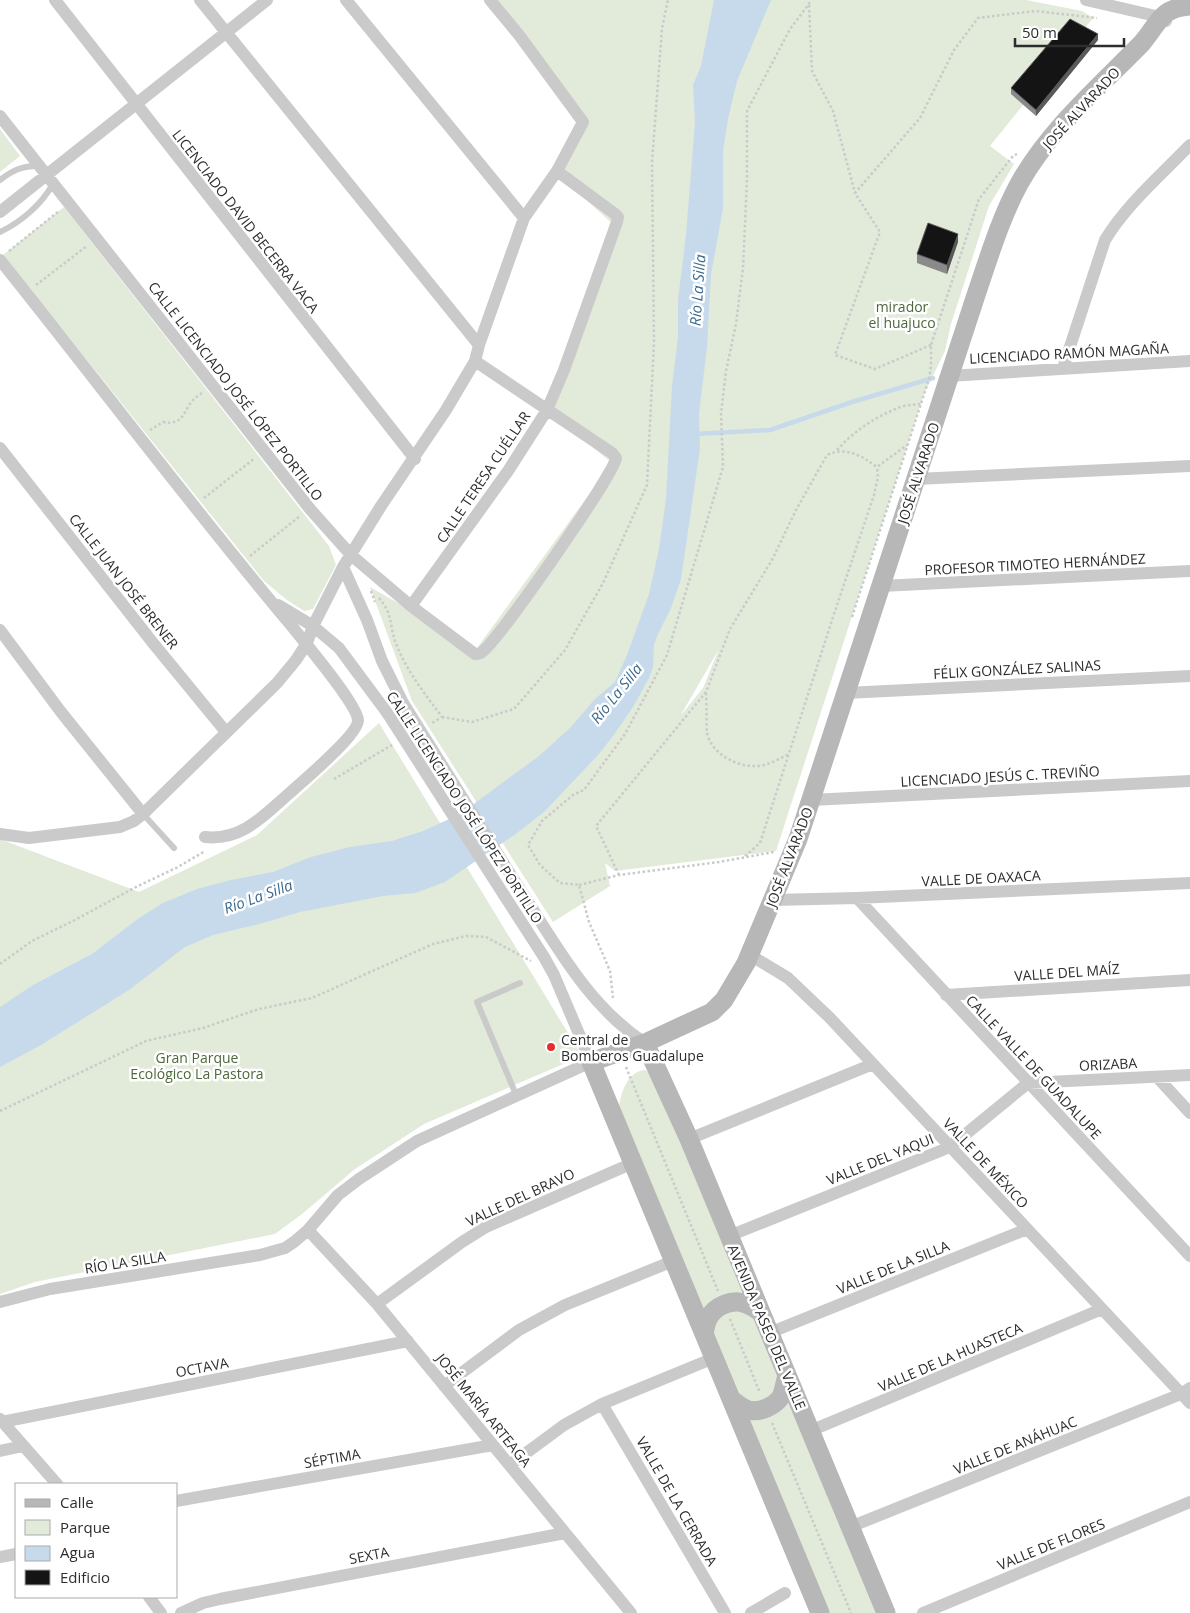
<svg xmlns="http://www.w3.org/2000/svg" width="1190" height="1613" viewBox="0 0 1190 1613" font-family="'Open Sans',sans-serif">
<rect width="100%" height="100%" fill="#fff"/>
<!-- green -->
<path fill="#e2eada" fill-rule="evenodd" d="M488,0H1026L1082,11L1093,18L990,146L1014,164L989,206L951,324L945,351L924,394L776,851L615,871L605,863L610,886L553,922L412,701L370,587L477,648L612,463L547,410L615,226L559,175L581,120ZM719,649L703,688L682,714V713Z
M0,129L20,156L0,172Z
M64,207L329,546L336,565L313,609L304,611L287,600L264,581L3,255Z
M379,723L582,1056L424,1124L355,1169L302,1214L275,1234L35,1282L0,1294V839L139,892L257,835Z
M645,1070L652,1074L877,1613H828L619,1107C621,1092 628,1071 645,1070Z"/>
<!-- water -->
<path fill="#c6daeb" d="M714,0H771L737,81L728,119L723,151V208L711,275L707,347L699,414L700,449L681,579L671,608L658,634L654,645L653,667L649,678L633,707L613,736L598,755L544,812L517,833L445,882L415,893L383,896L300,912L263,923L213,935L185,947L129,990L41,1045L0,1067V1007L33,985L92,954L139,918L163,903L197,889L231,880L273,872L311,857L350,847L392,841L423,831L460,814L539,756L571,727L595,699L615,682L627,655L649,594L659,549L666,499L672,386L678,337V300L686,235L695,122L693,85L701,66Z"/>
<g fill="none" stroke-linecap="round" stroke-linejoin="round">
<!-- stream -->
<path stroke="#c6daeb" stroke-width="4.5" d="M695,434L770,430L852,402L933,378"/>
<!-- path -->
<path stroke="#cacaca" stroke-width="2.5" stroke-dasharray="2.5 2.5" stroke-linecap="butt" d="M809,5L812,71L833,111L855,193
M9,251L59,211
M36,285L87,246
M931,345L875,369L835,355L880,232L855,193L920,118L954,50L978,18L1035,11L1097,18
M150,430L163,422C184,426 183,411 193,400C196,397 200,395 203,392
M837,450C853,432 875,417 898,408C904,405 913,405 921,404
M204,498L255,458
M250,556L300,516
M371,591L375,602
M379,598C393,615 389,622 395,641C405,669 425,694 442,717L432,723
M852,617L929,379L931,366V345L979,199L1013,156L1017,154
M706,693C707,705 706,722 707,733C711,753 736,767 756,766C767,766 779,759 789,754
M442,717L472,722L514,709L565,650L603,583L647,485L654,342L652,163L662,28L668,0
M334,779L392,745
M745,856L760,843L834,614L874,495L878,477L877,467
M619,875L596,826L706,692L730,629L772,560L796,510L827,455C847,446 861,456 877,467L907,445
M579,885L619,875L719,862L774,852
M0,964L32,941L73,921L136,887L178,867L205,851
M613,998L610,971L589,922L579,885L560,883L540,865L528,845L542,821L573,795L584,790L625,734L667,655L723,467L721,413L726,371L736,324L743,268L747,179V111L790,29L809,4V0
M626,1067L718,1291
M0,1111L146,1041L203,1028L259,1009L312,998L433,944L466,936L486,937L531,961
M730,1319L760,1393
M772,1423L851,1613"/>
<!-- lane -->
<path stroke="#cacaca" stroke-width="6" d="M0,180C13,170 22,166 38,166
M0,232C21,222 41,205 53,184
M143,814L174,848
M517,1097L477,1002L520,983"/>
<!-- street -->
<path stroke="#cacaca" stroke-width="12" d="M55,0L415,459
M200,0L479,345
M346,0L524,218
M1086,0L1160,17L1166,21
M0,116L310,509L351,555L411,606L475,654C478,654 480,654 482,652C498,641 615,473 616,458L612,453L475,361
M0,212L267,0
M0,260C97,381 190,505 290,624C302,639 357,704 358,720C359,734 304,780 292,791C265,814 243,841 205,837
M1063,368L1105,240C1127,204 1161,175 1190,145
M949,376L1190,361
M0,448L153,643L226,732
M916,479L1190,466
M343,567L367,620L382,661L403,703
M881,586L1190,571
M278,605L313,626L339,648L388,714
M411,606L508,471L547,410L564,370L617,222L618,217L615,214L557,171
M0,630L61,712L143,814
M846,693L1190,676
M811,800L1190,781
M0,834L29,838L120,827L134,821L143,814L277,683L296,660L307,643L313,626L343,567L381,506L446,410L475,361L479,345L524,218L557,171L583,122L519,35L490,0
M519,888C555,943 588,1006 645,1043
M857,898L1190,1256
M773,900L857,898L1190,883
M750,955L788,978L829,1017L1190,1403
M946,995L1190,980
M1157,1077L1190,1113
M689,1139L873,1064
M308,1230L377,1304L631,1613
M729,1236L950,1147L1028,1083L1190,1075
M0,1302L50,1289L260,1255L285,1248L294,1242L308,1230L338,1195L359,1179L417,1141L591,1062L554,975L544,957L504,895
M377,1304L462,1242L486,1227L633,1163
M769,1333L1027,1229
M444,1386L519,1330L565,1305L673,1261
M602,1404L725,1613
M0,1419L57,1484
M2,1422L408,1341
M810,1431L1102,1309
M0,1451L23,1446
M510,1465L564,1425L602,1404L714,1358
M176,1501L493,1445
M850,1527L1181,1394L1190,1388
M0,1557L16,1554
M149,1597L161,1613
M181,1613L203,1603L220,1599L565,1533
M751,1613L785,1593
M923,1613L1190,1502"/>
<!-- secondary -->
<path stroke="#b7b7b7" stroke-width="19" d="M645,1043L689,1139L886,1613
M704,1334C705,1329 706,1323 708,1319C714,1306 733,1298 746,1304C751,1306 756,1309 760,1312
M731,1399C736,1403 742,1408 748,1410C760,1413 776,1406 782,1395C784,1389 785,1382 787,1376
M820,1613L591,1062L645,1043L712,1012L724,1000L746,963L798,839L975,298C988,260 1000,219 1019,184C1049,130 1099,87 1142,43C1159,23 1160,8 1190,6"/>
<!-- street-bridge -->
<path stroke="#cacaca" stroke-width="12" d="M403,703L519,888
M388,714L504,895"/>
</g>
<!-- wall -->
<path fill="#8a8a8a" d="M1098,40L1036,116L1011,94V88Z
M958,242L947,274L917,263V254Z"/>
<!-- shaded-wall -->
<path fill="#5a5a5a" d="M1098,34V40L1036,116V110Z
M958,234V242L947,274V265Z"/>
<!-- building -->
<path fill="#141414" stroke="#5a5a5a" d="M1070,19L1098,34L1036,110L1011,88Z
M928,223L958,234L947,265L917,254Z"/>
<!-- markers -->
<circle fill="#e42f32" stroke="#fff" stroke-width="2" cx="551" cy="1047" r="5"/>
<g text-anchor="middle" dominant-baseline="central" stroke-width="5" stroke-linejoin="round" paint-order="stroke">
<!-- street labels -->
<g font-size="14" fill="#2d2d2d" stroke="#fff">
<text transform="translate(1081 108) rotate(-47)">JOSÉ ALVARADO</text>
<text transform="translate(246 221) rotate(52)">LICENCIADO DAVID BECERRA VACA</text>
<text transform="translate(1069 353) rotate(-3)">LICENCIADO RAMÓN MAGAÑA</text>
<text transform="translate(236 391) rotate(52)">CALLE LICENCIADO JOSÉ LÓPEZ PORTILLO</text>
<text transform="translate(918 473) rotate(-72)">JOSÉ ALVARADO</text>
<text transform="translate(483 477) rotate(-56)">CALLE TERESA CUÉLLAR</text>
<text transform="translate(1035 564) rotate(-3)">PROFESOR TIMOTEO HERNÁNDEZ</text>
<text transform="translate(124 581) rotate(52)">CALLE JUAN JOSÉ BRENER</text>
<text transform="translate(1017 669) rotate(-3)">FÉLIX GONZÁLEZ SALINAS</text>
<text transform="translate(1000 776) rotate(-3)">LICENCIADO JESÚS C. TREVIÑO</text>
<text transform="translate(465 807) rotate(57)">CALLE LICENCIADO JOSÉ LÓPEZ PORTILLO</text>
<text transform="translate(789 857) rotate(-69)">JOSÉ ALVARADO</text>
<text transform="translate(981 878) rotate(-3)">VALLE DE OAXACA</text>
<text transform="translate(1067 972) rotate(-4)">VALLE DEL MAÍZ</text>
<text transform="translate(1108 1064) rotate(-3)">ORIZABA</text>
<text transform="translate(1034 1067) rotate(47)">CALLE VALLE DE GUADALUPE</text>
<text transform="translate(880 1159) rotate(-22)">VALLE DEL YAQUI</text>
<text transform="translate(986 1163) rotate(47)">VALLE DE MÉXICO</text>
<text transform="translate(520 1197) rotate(-25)">VALLE DEL BRAVO</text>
<text transform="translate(125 1262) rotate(-9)">RÍO LA SILLA</text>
<text transform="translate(893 1267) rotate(-22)">VALLE DE LA SILLA</text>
<text transform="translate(767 1327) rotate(67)">AVENIDA PASEO DEL VALLE</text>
<text transform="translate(950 1357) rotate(-23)">VALLE DE LA HUASTECA</text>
<text transform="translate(202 1367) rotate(-11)">OCTAVA</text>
<text transform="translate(484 1410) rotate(51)">JOSÉ MARÍA ARTEAGA</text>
<text transform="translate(1015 1445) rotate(-22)">VALLE DE ANÁHUAC</text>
<text transform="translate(332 1458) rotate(-10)">SÉPTIMA</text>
<text transform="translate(677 1501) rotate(60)">VALLE DE LA CERRADA</text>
<text transform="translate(1051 1544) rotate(-22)">VALLE DE FLORES</text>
<text transform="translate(369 1555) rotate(-11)">SEXTA</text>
</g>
<!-- park labels -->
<g font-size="14" fill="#4d683b" stroke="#fff">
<text x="902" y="306">mirador<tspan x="902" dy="16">el huajuco</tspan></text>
<text x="197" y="1057">Gran Parque<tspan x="197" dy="16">Ecológico La Pastora</tspan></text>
</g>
<!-- poi labels -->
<g font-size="14" fill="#2d2d2d" stroke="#fff" text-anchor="start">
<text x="561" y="1039">Central de<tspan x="561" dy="16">Bomberos Guadalupe</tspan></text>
</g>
<!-- water labels -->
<g font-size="15" font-style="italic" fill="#3c6a8e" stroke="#fff">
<text transform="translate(697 290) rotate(-86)">Río La Silla</text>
<text transform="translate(616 693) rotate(-51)">Río La Silla</text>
<text transform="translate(258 896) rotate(-20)">Río La Silla</text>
</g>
</g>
<!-- legend -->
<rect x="15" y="1483" width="162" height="115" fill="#ffffff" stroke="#ababab"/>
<rect x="25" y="1499" width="25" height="8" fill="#b7b7b7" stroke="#ababab"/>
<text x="60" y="1508" font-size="15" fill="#2d2d2d">Calle</text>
<rect x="25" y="1520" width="25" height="15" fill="#e2eada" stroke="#ababab"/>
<text x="60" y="1533" font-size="15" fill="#2d2d2d">Parque</text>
<rect x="25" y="1546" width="25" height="15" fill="#c6daeb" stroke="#ababab"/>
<text x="60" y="1558" font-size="15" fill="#2d2d2d">Agua</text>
<rect x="25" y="1570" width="25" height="15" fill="#141414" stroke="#ababab"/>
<text x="60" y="1583" font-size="15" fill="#2d2d2d">Edificio</text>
<!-- scale -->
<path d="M1015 38v8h109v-8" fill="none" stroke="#2d2d2d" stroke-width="2.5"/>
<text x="1022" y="38" font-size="15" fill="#2d2d2d" stroke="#ffffff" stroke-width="4" paint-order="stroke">50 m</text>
</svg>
